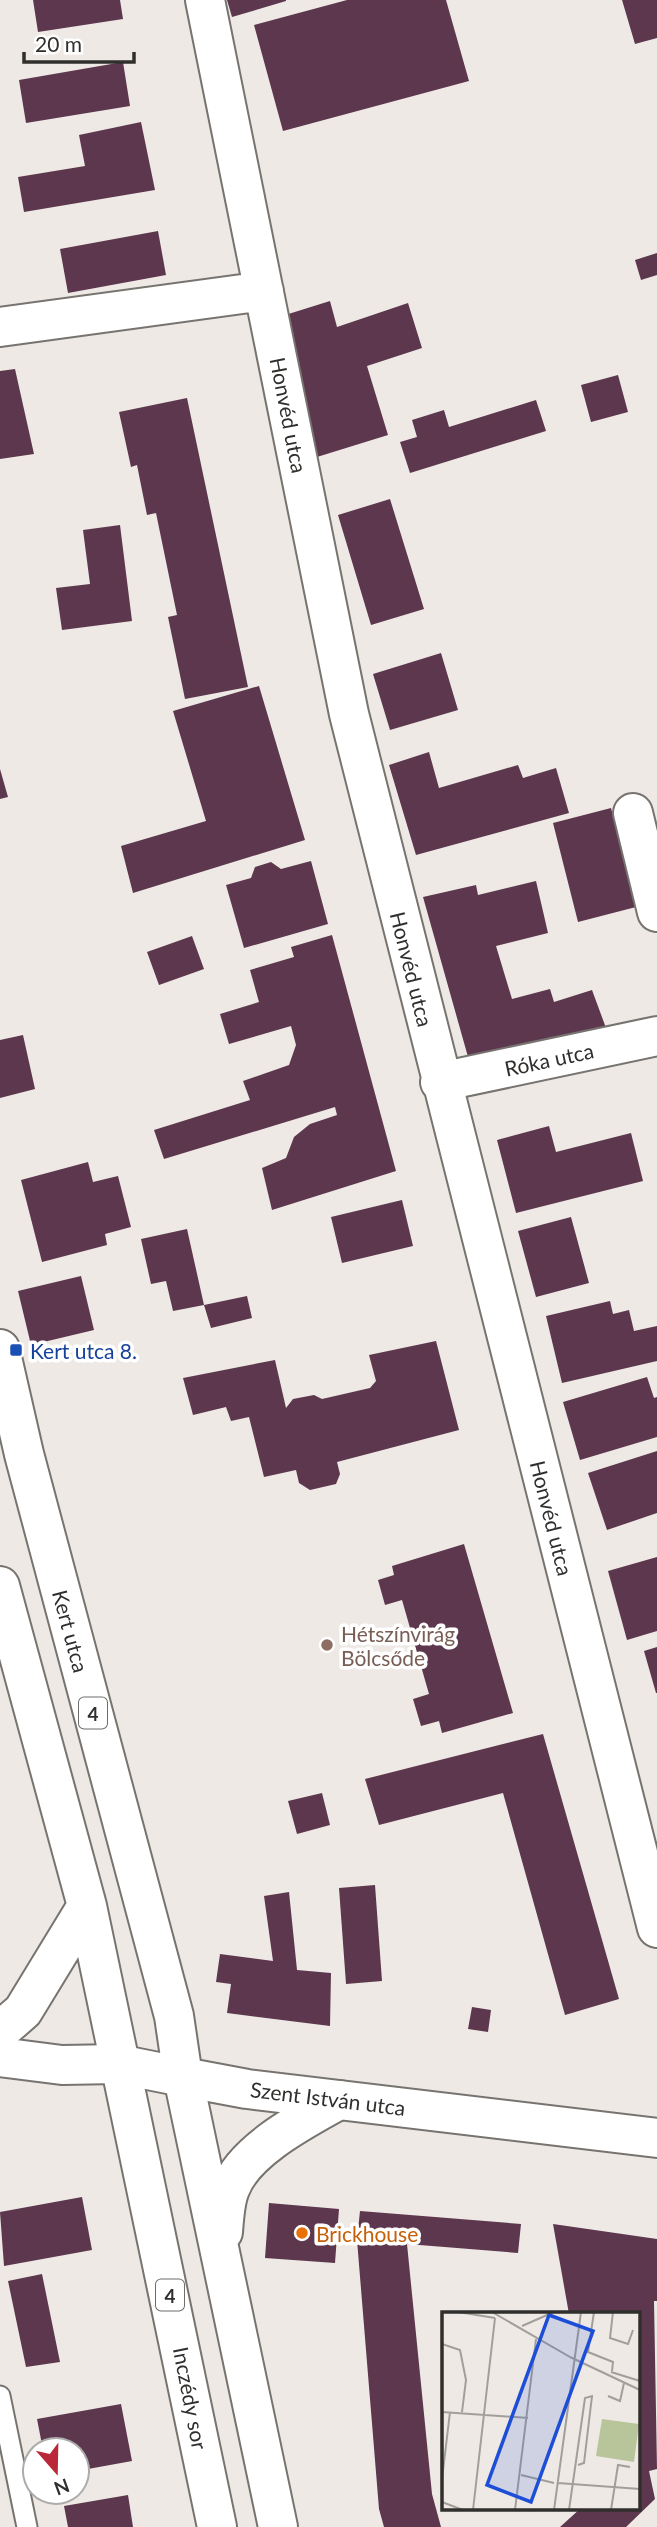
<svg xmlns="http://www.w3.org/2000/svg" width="657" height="2527" viewBox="0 0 657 2527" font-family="Lato,sans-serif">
<rect width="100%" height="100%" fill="#eee9e5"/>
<!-- building -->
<path fill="#5c374d" d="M33,0H120L123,19L38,32Z
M227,0H286V1L232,17Z
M347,0H446L469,81L283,131L254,25Z
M622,0H657V38L635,44Z
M123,62L130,106L26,123L19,80Z
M141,122L155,190L24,212L18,177L85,166L79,135Z
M158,231L166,275L68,293L60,249Z
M657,253V275L641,280L635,260Z
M330,301L337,327L408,303L422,348L367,366L388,435L317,457L297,388L282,316Z
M15,369L34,454L0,459V371Z
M618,375L628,412L591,422L581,385Z
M187,398L248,687L185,699L168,617L177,615L156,513L147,515L137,465L131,467L119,412Z
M536,400L546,431L410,473L400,442L417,437L412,420L444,410L449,427Z
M390,499L424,609L371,625L338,515Z
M120,525L132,621L62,630L56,588L90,584L83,530Z
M441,653L458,710L390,730L373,674Z
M259,686L305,840L133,893L121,846L206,821L173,711Z
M429,752L439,788L518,765L523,778L556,768L569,813L416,855L389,765Z
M0,769L8,797L0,799Z
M611,808L636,907L578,922L553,823Z
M311,861L328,924L244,948L226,885L251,878L255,867L271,862L281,869Z
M536,881L548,933L496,946L512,999L550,989L554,1002L592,990L606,1028L470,1064L423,897L476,885L478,895Z
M332,935L396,1171L272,1210L262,1168L286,1158L294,1137L310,1124L337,1115L335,1107L164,1159L154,1130L250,1100L243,1081L289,1065L296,1045L291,1026L229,1044L220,1014L259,1002L250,970L294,957L291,947Z
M192,936L204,969L159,985L147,952Z
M23,1035L35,1089L0,1098V1040Z
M549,1126L556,1152L631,1133L643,1181L516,1213L497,1140Z
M88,1162L93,1182L118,1176L131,1227L105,1234L107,1245L42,1262L21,1180Z
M402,1200L413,1246L342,1263L331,1217Z
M571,1217L589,1283L536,1297L518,1231Z
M187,1229L204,1305L173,1311L166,1281L151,1284L141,1239Z
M81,1276L94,1330L31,1345L18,1291Z
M247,1296L252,1318L211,1328L204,1305Z
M610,1301L613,1314L629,1310L634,1331L657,1326V1361L562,1383L546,1316Z
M436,1341L459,1430L337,1462L340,1474L336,1484L310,1490L299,1483L296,1470L264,1477L249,1417L231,1421L226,1407L193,1415L183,1378L275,1360L286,1408L293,1399L314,1395L322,1399L370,1388L376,1381L369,1355Z
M647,1377L654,1398L657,1397V1437L580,1460L563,1402Z
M657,1451V1513L607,1530L588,1473Z
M464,1544L513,1713L442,1733L439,1721L421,1726L413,1699L429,1694L402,1600L385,1605L378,1580L394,1575L392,1566Z
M657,1557V1631L627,1640L608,1571Z
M657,1647V1693H656L644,1651Z
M543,1734L619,1999L565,2015L503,1793L379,1825L365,1779Z
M322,1793L330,1825L297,1834L288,1801Z
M375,1885L382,1981L346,1984L339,1888Z
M289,1892L297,1970L331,1973L330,2026L227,2013L231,1984L216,1982L220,1954L273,1961L264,1896Z
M472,2007L491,2010L488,2032L468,2029Z
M82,2197L92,2250L4,2266L0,2212Z
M269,2203L339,2209L335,2263L265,2258Z
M360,2211L521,2224L518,2253L407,2244L432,2494L441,2527H384L379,2509L357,2240Z
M553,2224L657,2239V2301H654L657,2469L649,2471L655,2499L626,2527H560L581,2508H638V2314H569Z
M42,2274L60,2362L26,2367L8,2281Z
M121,2404L132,2461L77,2471V2450H43L37,2419Z
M128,2495L133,2527H68L64,2506Z"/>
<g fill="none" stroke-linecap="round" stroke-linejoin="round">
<!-- service casing -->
<g stroke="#77736f" stroke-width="23">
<path id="service" d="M0,2396L27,2527"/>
</g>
<!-- minor casing -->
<g stroke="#77736f" stroke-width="42">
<path id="minor" d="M205,0L349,714L657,1928
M0,327L264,291
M633,813L657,912
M440,1082L657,1036"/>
</g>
<!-- tertiary casing -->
<g stroke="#77736f" stroke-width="42">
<path id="tertiary" d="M183,2077L247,2089L657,2138"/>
</g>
<!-- secondary casing -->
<g stroke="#77736f" stroke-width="42">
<path id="secondary" d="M0,2057L62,2065L118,2064L183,2077"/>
</g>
<!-- primary casing -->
<g stroke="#77736f" stroke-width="42">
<path id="primary" d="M0,1349L24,1454L174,2016L183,2077L278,2527
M0,1586L87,1906L217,2527
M0,2031L23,2011L87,1906
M223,2232C224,2219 225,2201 230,2189C244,2150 305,2119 339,2100"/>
</g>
<!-- service -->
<use href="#service" stroke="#fff" stroke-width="19"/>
<!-- minor -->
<use href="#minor" stroke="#fff" stroke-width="38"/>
<!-- tertiary -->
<use href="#tertiary" stroke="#fff" stroke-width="38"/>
<!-- secondary -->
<use href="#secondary" stroke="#fff" stroke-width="38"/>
<!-- primary -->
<use href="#primary" stroke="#fff" stroke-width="38"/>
</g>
<!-- markers -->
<rect fill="#1a4fb4" stroke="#fff" stroke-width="2.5" x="9" y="1343" width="14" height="14" rx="3.5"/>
<circle fill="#8d6e63" stroke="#fff" stroke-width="2.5" cx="327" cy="1645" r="7"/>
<circle fill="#e8710a" stroke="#fff" stroke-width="2.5" cx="302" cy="2233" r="7"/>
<g text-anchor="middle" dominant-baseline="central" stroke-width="7" stroke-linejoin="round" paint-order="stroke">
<!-- shield labels -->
<g fill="#fff" stroke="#6f6d6c" stroke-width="2">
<rect x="79" y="1697.5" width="28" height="31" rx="5"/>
<rect x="156" y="2279.5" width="28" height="31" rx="5"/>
</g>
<g font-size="19" font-weight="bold" fill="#312f2d">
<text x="93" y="1713">4</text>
<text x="170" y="2295">4</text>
</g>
<!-- street labels -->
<g font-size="21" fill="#312f2d" stroke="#fff">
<text transform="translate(289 415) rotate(79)">Honvéd utca</text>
<text transform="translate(412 969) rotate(76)">Honvéd utca</text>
<text transform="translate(549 1059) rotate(-12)">Róka utca</text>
<text transform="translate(552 1518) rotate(76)">Honvéd utca</text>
<text transform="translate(71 1631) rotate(75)">Kert utca</text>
<text transform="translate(328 2098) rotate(7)">Szent István utca</text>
<text transform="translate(191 2398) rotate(79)">Inczédy sor</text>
</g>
<!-- transit labels -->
<g font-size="21" fill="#164399" stroke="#fff" text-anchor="start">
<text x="30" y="1350">Kert utca 8.</text>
</g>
<!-- education labels -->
<g font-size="21" fill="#785e54" stroke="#fff" text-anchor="start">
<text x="341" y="1633">Hétszínvirág<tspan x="341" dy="24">Bölcsőde</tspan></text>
</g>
<!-- food labels -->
<g font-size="21" fill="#c56008" stroke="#fff" text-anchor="start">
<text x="316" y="2233">Brickhouse</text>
</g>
</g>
<!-- overview -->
<g transform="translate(442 2312)">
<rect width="198" height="198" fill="#eee9e5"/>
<path d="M160,107L197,112L192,150L154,144Z" fill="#b8c59b"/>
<path fill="none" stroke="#a29f9b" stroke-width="2" d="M16,0L53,6M50,0L128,45M152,0L146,40L171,50L170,59M171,0L168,26L186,32L191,18M80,14L112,0M0,32L18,38L24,68L20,100M128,45L198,78M169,60L198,69M166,84L178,89L182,71M0,100L86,106M79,163L112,171M0,167L8,100M116,171L198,177M0,190L21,198M31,198L53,6M73,198L94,27M112,198L139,0M127,198L143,86L150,84L142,151L136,153M169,198L176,153L188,155"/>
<path fill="#1d4ed8" fill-opacity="0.15" stroke="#1d4ed8" stroke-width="3.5" d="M107,3L151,19L89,190L45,173Z"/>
<rect width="198" height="198" fill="none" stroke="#312f2d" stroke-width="3.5"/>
</g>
<!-- north arrow -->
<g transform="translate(56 2471) rotate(160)"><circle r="33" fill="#ffffff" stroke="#adacab" stroke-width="2"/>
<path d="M0-5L12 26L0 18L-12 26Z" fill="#b92739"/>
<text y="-10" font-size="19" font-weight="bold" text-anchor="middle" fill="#312f2d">N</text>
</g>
<!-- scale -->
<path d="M24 52v10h110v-10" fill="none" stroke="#312f2d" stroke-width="3.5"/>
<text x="35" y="52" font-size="21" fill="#312f2d" stroke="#ffffff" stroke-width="5" paint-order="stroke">20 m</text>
</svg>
